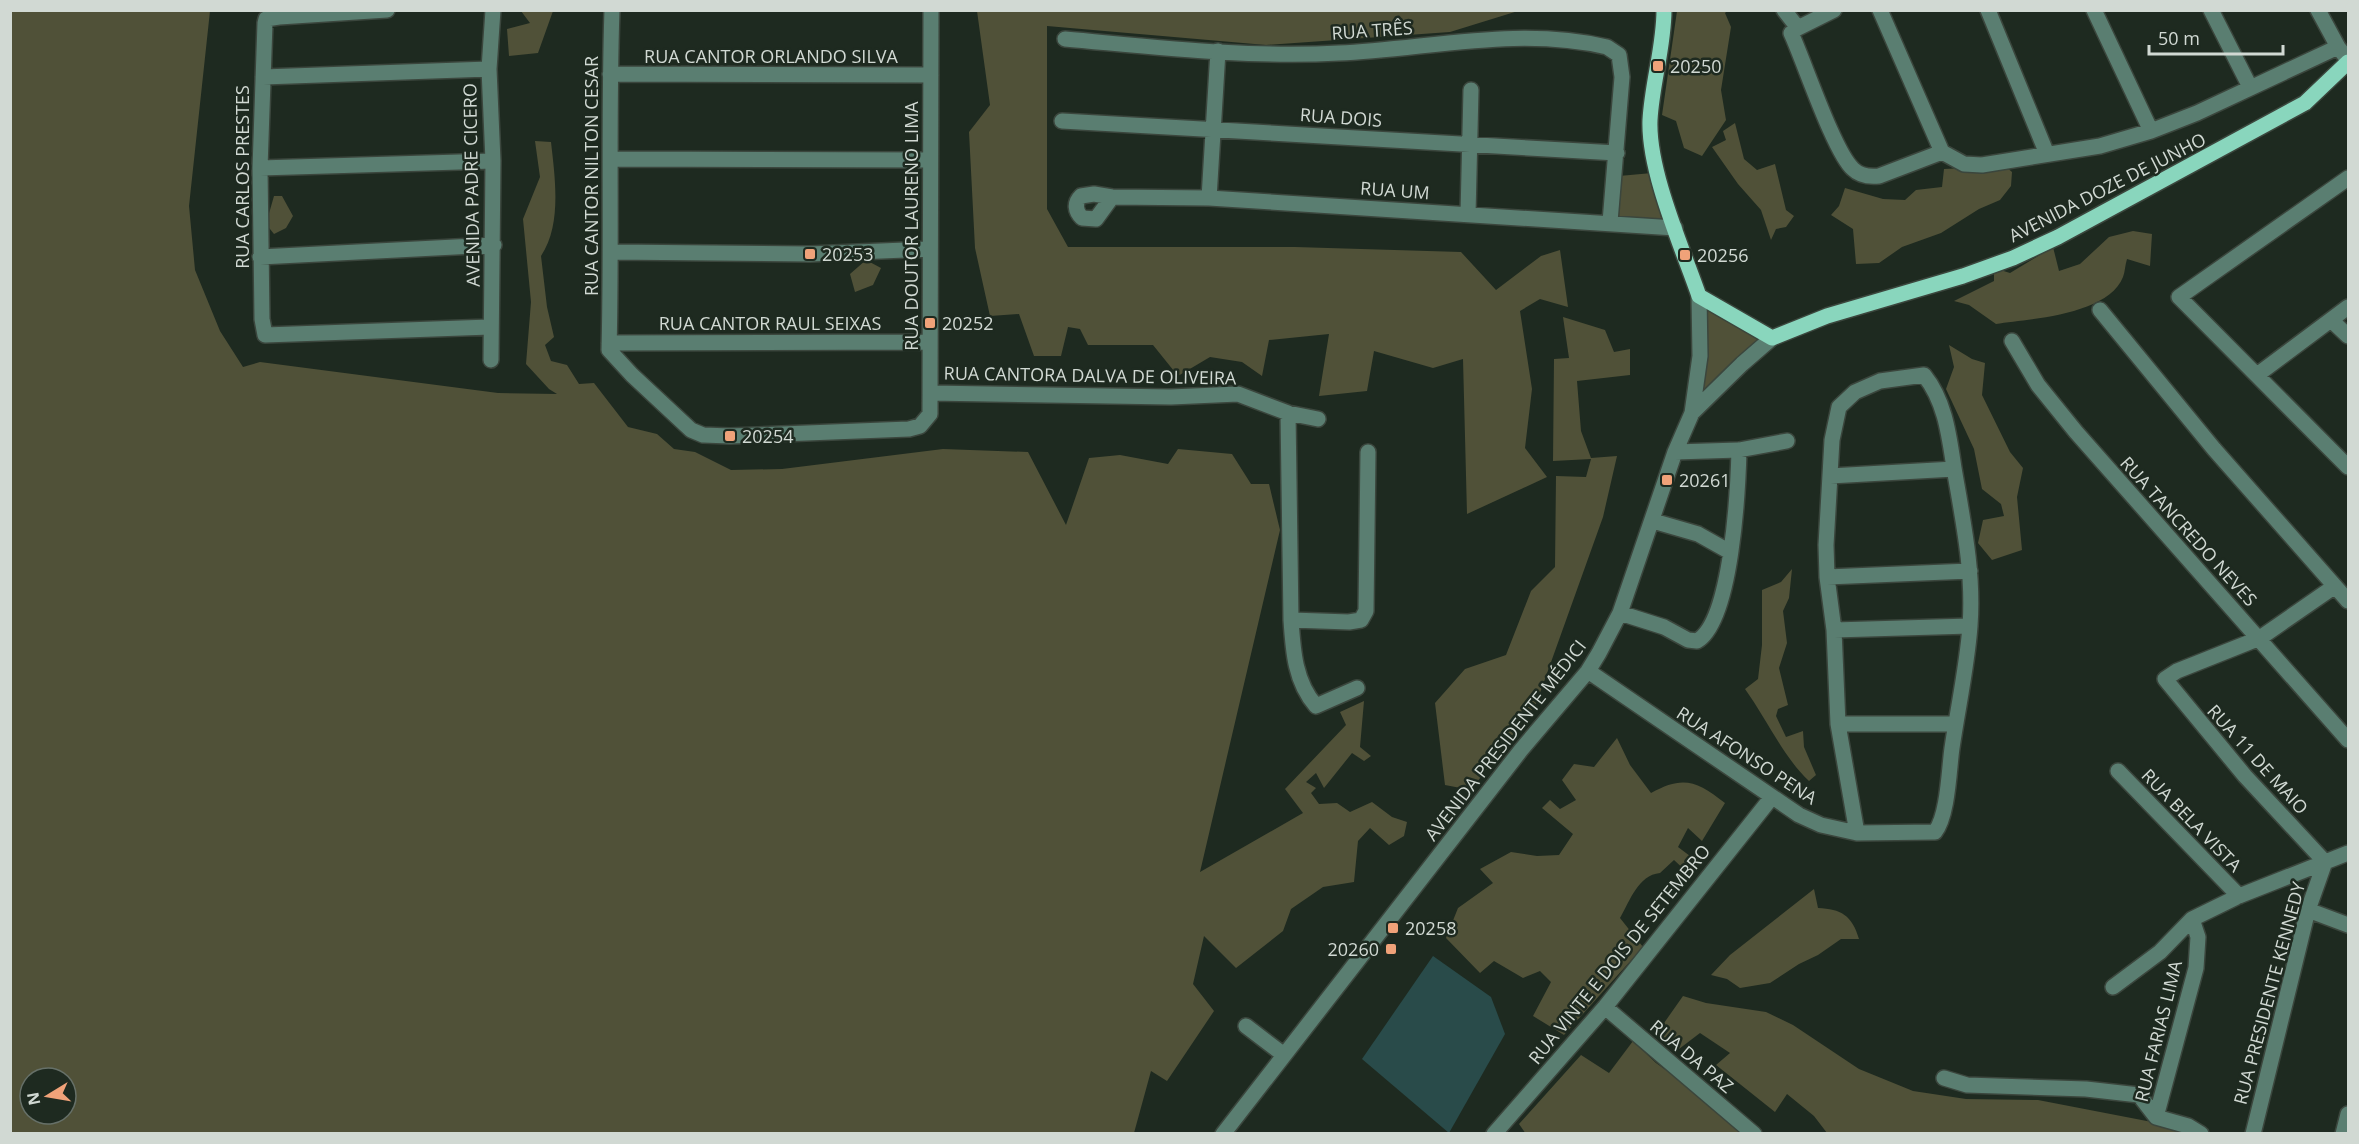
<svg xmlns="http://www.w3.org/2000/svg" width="2359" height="1144" viewBox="0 0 2359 1144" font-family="'Open Sans',sans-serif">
<rect width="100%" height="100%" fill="#1e2a20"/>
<!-- green -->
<path fill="#505138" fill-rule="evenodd" d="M10,11H210L189,206L195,270L220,331L243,367L260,362L498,393L557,394L549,389L526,364L531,302L523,219L540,177L535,141L551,142C555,178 562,225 541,256L547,307L554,337L545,345L551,361L567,365L579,384L594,383L628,427L657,434L674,449L695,452L731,470L782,469L943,449L1028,452L1066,525L1089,458L1120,455L1168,464L1178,449L1232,454L1251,484H1269L1280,530L1200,872L1303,813L1285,789L1346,725L1340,712L1364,701L1360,747L1371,756L1364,761L1352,753L1324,788L1316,773L1306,782L1316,788L1311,793L1319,804L1337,803L1350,812L1372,802L1392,817L1407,822L1404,836L1389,845L1370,828L1358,841L1354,882L1323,887L1291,909L1283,931L1236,968L1204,936L1193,984L1214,1011L1167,1081L1151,1071L1134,1133H11ZM30,1078H66V1114H30Z
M521,11H553L538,53L509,56L507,29L530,23Z
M977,11H1518L1450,32L1266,45L1047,26V209L1068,247H1295L1461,252L1496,290L1541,256L1560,250L1568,307L1540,299L1520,311L1532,389L1525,448L1547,477L1467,514L1463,359L1433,368L1374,351L1367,391L1319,396L1329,334L1269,340L1262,376L1242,362L1210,357L1178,376L1153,345H1088L1080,329L1068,327L1061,356H1034L1019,314L990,316L975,248L969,132L990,105Z
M1677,11H1727L1725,13L1731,27L1721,90L1726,120L1702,156L1684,148L1676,121L1662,115Z
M1735,123L1744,159L1757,170L1775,164L1786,210L1794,216L1786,227L1776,229L1771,240L1761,210L1738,184L1712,147L1726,140L1723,131Z
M2005,166L2012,172L2011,186L2000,200L1979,209L1941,233L1902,247L1879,263L1856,264L1853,229L1831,215L1839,206L1845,188L1883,199L1905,200L1916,190L1942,187L1944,169Z
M1652,173L1662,222L1627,220L1614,214L1619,176Z
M274,196H282L293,216L286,228L274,234L266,224Z
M2133,231L2152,234L2150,266L2127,259C2125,265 2125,272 2123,277C2108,315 2030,319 1996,324L1969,305L1954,301L1994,281V268L2010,273L2053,247L2059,271L2080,264L2109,237Z
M866,260L881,268L873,285L855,292L850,274Z
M1702,297L1770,338L1698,411Z
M1563,317L1605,330L1614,352L1630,349V375L1577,381L1581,431L1591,458L1617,456L1603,517L1536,704L1471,790L1445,785L1435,703L1465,669L1506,655L1531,591L1555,567L1556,476L1586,477L1591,459L1553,461L1554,359L1569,358Z
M1949,345L1972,359L1985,363L1982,395L2010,452L2023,468L2017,497L2022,550L1992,560L1978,543L1983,520L2004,516L2001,504L1982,489L1974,449L1946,389L1954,367Z
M1792,569L1789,598L1783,611L1787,643L1779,668L1788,705L1778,709L1776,716L1786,737L1803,731L1804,747L1816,775L1809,781C1784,758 1766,718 1745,689L1758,679L1762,645V590L1781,582Z
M1617,738L1630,765L1651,793C1683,775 1697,781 1725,803L1702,841L1688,828L1678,847L1694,859L1689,874L1674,860L1660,873C1638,875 1630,901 1620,918L1643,947L1564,1035L1533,1016L1551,982L1540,971L1523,978L1494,961L1480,973L1446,938L1458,908L1493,883L1480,869L1511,852L1537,856L1559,855L1573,834L1542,808L1550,800L1560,809L1576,800L1562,780L1574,764L1594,767Z
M1814,889L1818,908C1841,909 1852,915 1859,939H1841L1818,955L1799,964L1770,983L1740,988L1727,979L1711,975L1730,955Z
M1683,996L1706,1003L1766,1012L1793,1025L1859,1069L1913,1091L1966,1099L2038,1100L2183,1128L2193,1133H1827L1814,1116L1787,1094L1775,1112L1716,1065L1730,1053L1700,1033L1679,1049L1657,1033Z
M1633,1041L1656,1063L1705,1098L1742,1133L1526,1134L1519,1124L1581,1055L1609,1073Z"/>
<!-- water -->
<path fill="#294b4a" d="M1433,956L1491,997L1505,1034L1449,1133L1362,1059Z"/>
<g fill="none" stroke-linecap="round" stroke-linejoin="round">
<!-- minor casing -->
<g stroke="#3b463d" stroke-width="18">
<path id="minor" d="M387,10L279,17L266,19L265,23L260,168L262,319L265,335L490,327
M612,10C608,123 612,237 609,350L632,375L691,430L703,435L730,436L909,429L920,426L930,414L931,10
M1784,10L1798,28L1834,10
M1880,10L1942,152
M1988,10L2047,154
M2094,10L2151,131
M2211,10L2250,87
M2318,10L2338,47L2348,60
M1791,33C1804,61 1834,152 1853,169C1860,176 1869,177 1879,176L1942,152
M1065,39C1156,47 1248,58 1339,53C1428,49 1518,26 1607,47L1619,55L1622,77L1610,222
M610,74L931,75
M263,77L489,69
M1062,121L1617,153
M1942,152L1964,164L1982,165L2100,146L2151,131L2197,113L2338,47
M612,159L930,160
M260,168L493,161
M2348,178L2179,297L2348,467
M1112,197L1096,219L1082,218C1075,211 1074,203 1081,196L1094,194L1112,197L1209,198L1675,228
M1209,198L1218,51
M1468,214L1471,90
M612,252L810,254L929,249
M260,257L494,245
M2100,310L2214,449L2348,601
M2331,320L2348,336
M2012,341L2038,385L2076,432L2348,740
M609,343L930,342
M491,360L493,161L489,69L493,10
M2257,375L2348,307
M931,393L1171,397L1238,394L1288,413L1318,419
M1288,413L1291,620L1349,622L1361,620L1366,611L1368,452
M1692,413L1742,364L1772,338
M1675,452L1739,450L1787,441
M1830,476L1954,469
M1653,521L1698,534L1730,552
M1827,577L1970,571
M1620,613L1664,627L1688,640L1697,641C1732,621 1738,489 1739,450
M1291,620C1293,651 1295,682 1316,706L1357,688
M1834,630L1970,626
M1588,671L1799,815L1821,825L1857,833L1935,832C1948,816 1949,769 1952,748C1958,707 1967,667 1970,626C1974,572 1963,521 1954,468C1949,435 1945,401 1924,375L1880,381L1855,392L1839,407L1832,440L1826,545L1827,577L1834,630L1838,724L1857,833
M1838,724H1955
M2118,771L2239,896
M2308,910L2348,925
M2113,987L2160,952L2192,919L2239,896L2348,853
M1605,1007L1754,1134
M1246,1026L1284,1055
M1944,1078L1967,1085L2086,1089L2139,1095L2156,1117L2188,1126L2201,1134
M2156,1117L2196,968L2198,937L2192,919
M1223,1134L1521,750L1588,671L1599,653L1620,613L1675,452L1692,413L1700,356L1699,296
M1494,1134L1605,1007L1772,797
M2253,1134L2308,910L2325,862L2245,776L2165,679L2177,671L2260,638L2335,586
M2343,1134L2348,1114"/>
</g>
<!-- major casing -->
<g stroke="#3b463d" stroke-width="18">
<path id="major" d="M1664,10C1664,47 1652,83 1650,120C1648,171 1682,247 1699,296L1772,338L1827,316L1963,276L2013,258L2058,237L2305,103L2348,62"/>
</g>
<!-- minor -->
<use href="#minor" stroke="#5a7e71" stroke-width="15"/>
<!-- major -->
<use href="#major" stroke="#89d6bd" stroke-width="15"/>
</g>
<!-- markers -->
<g fill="#f0a279" stroke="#1e2a20" stroke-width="2">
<rect x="1652" y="60" width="12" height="12" rx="3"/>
<rect x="804" y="248" width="12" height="12" rx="3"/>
<rect x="1679" y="249" width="12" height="12" rx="3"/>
<rect x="924" y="317" width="12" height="12" rx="3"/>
<rect x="724" y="430" width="12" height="12" rx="3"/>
<rect x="1661" y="474" width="12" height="12" rx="3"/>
<rect x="1387" y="922" width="12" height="12" rx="3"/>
<rect x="1385" y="943" width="12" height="12" rx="3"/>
</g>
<g text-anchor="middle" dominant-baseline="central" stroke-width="5" stroke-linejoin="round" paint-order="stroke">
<!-- street labels -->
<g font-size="18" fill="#d1d9d3" stroke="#1e2a20">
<text transform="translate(1372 30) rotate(-4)">RUA TRÊS</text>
<text x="771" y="56">RUA CANTOR ORLANDO SILVA</text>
<text transform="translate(1341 117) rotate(4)">RUA DOIS</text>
<text transform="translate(591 176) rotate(-90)">RUA CANTOR NILTON CESAR</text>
<text transform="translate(242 177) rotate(-90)">RUA CARLOS PRESTES</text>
<text transform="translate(471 185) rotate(-91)">AVENIDA PADRE CICERO</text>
<text transform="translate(2107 187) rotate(-27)">AVENIDA DOZE DE JUNHO</text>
<text transform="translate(1395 190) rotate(4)">RUA UM</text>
<text transform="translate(911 226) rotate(-90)">RUA DOUTOR LAURENO LIMA</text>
<text x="770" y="323">RUA CANTOR RAUL SEIXAS</text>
<text transform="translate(1090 375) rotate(1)">RUA CANTORA DALVA DE OLIVEIRA</text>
<text transform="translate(2189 531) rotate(48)">RUA TANCREDO NEVES</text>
<text transform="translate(1505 740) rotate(-52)">AVENIDA PRESIDENTE MÉDICI</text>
<text transform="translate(1747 755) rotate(33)">RUA AFONSO PENA</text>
<text transform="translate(2258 759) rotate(48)">RUA 11 DE MAIO</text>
<text transform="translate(2192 820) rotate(46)">RUA BELA VISTA</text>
<text transform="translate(1619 954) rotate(-51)">RUA VINTE E DOIS DE SETEMBRO</text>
<text transform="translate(2269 993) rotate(-75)">RUA PRESIDENTE KENNEDY</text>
<text transform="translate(2158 1031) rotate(-76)">RUA FARIAS LIMA</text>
<text transform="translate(1692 1056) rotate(40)">RUA DA PAZ</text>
</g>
<!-- poi labels -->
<g font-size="18" fill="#d1d9d3" stroke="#1e2a20" text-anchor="start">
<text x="1670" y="66">20250</text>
<text x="822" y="254">20253</text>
<text x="1697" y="255">20256</text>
<text x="942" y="323">20252</text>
<text x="742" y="436">20254</text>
<text x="1679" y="480">20261</text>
<text x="1405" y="928">20258</text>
<text x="1379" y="949" text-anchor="end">20260</text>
</g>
</g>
<!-- border -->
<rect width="2359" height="1144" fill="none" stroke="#d1d9d3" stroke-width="24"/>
<!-- north arrow -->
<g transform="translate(48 1096) rotate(259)"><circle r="28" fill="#1e2a20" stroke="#667068" stroke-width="1.5"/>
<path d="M0-4.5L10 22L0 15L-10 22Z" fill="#f0a279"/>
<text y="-9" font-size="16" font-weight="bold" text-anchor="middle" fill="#d1d9d3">N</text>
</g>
<!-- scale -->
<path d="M2149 45v9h134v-9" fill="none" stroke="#d1d9d3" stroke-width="3"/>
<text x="2158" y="45" font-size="18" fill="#d1d9d3" stroke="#1e2a20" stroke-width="4.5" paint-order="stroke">50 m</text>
</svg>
